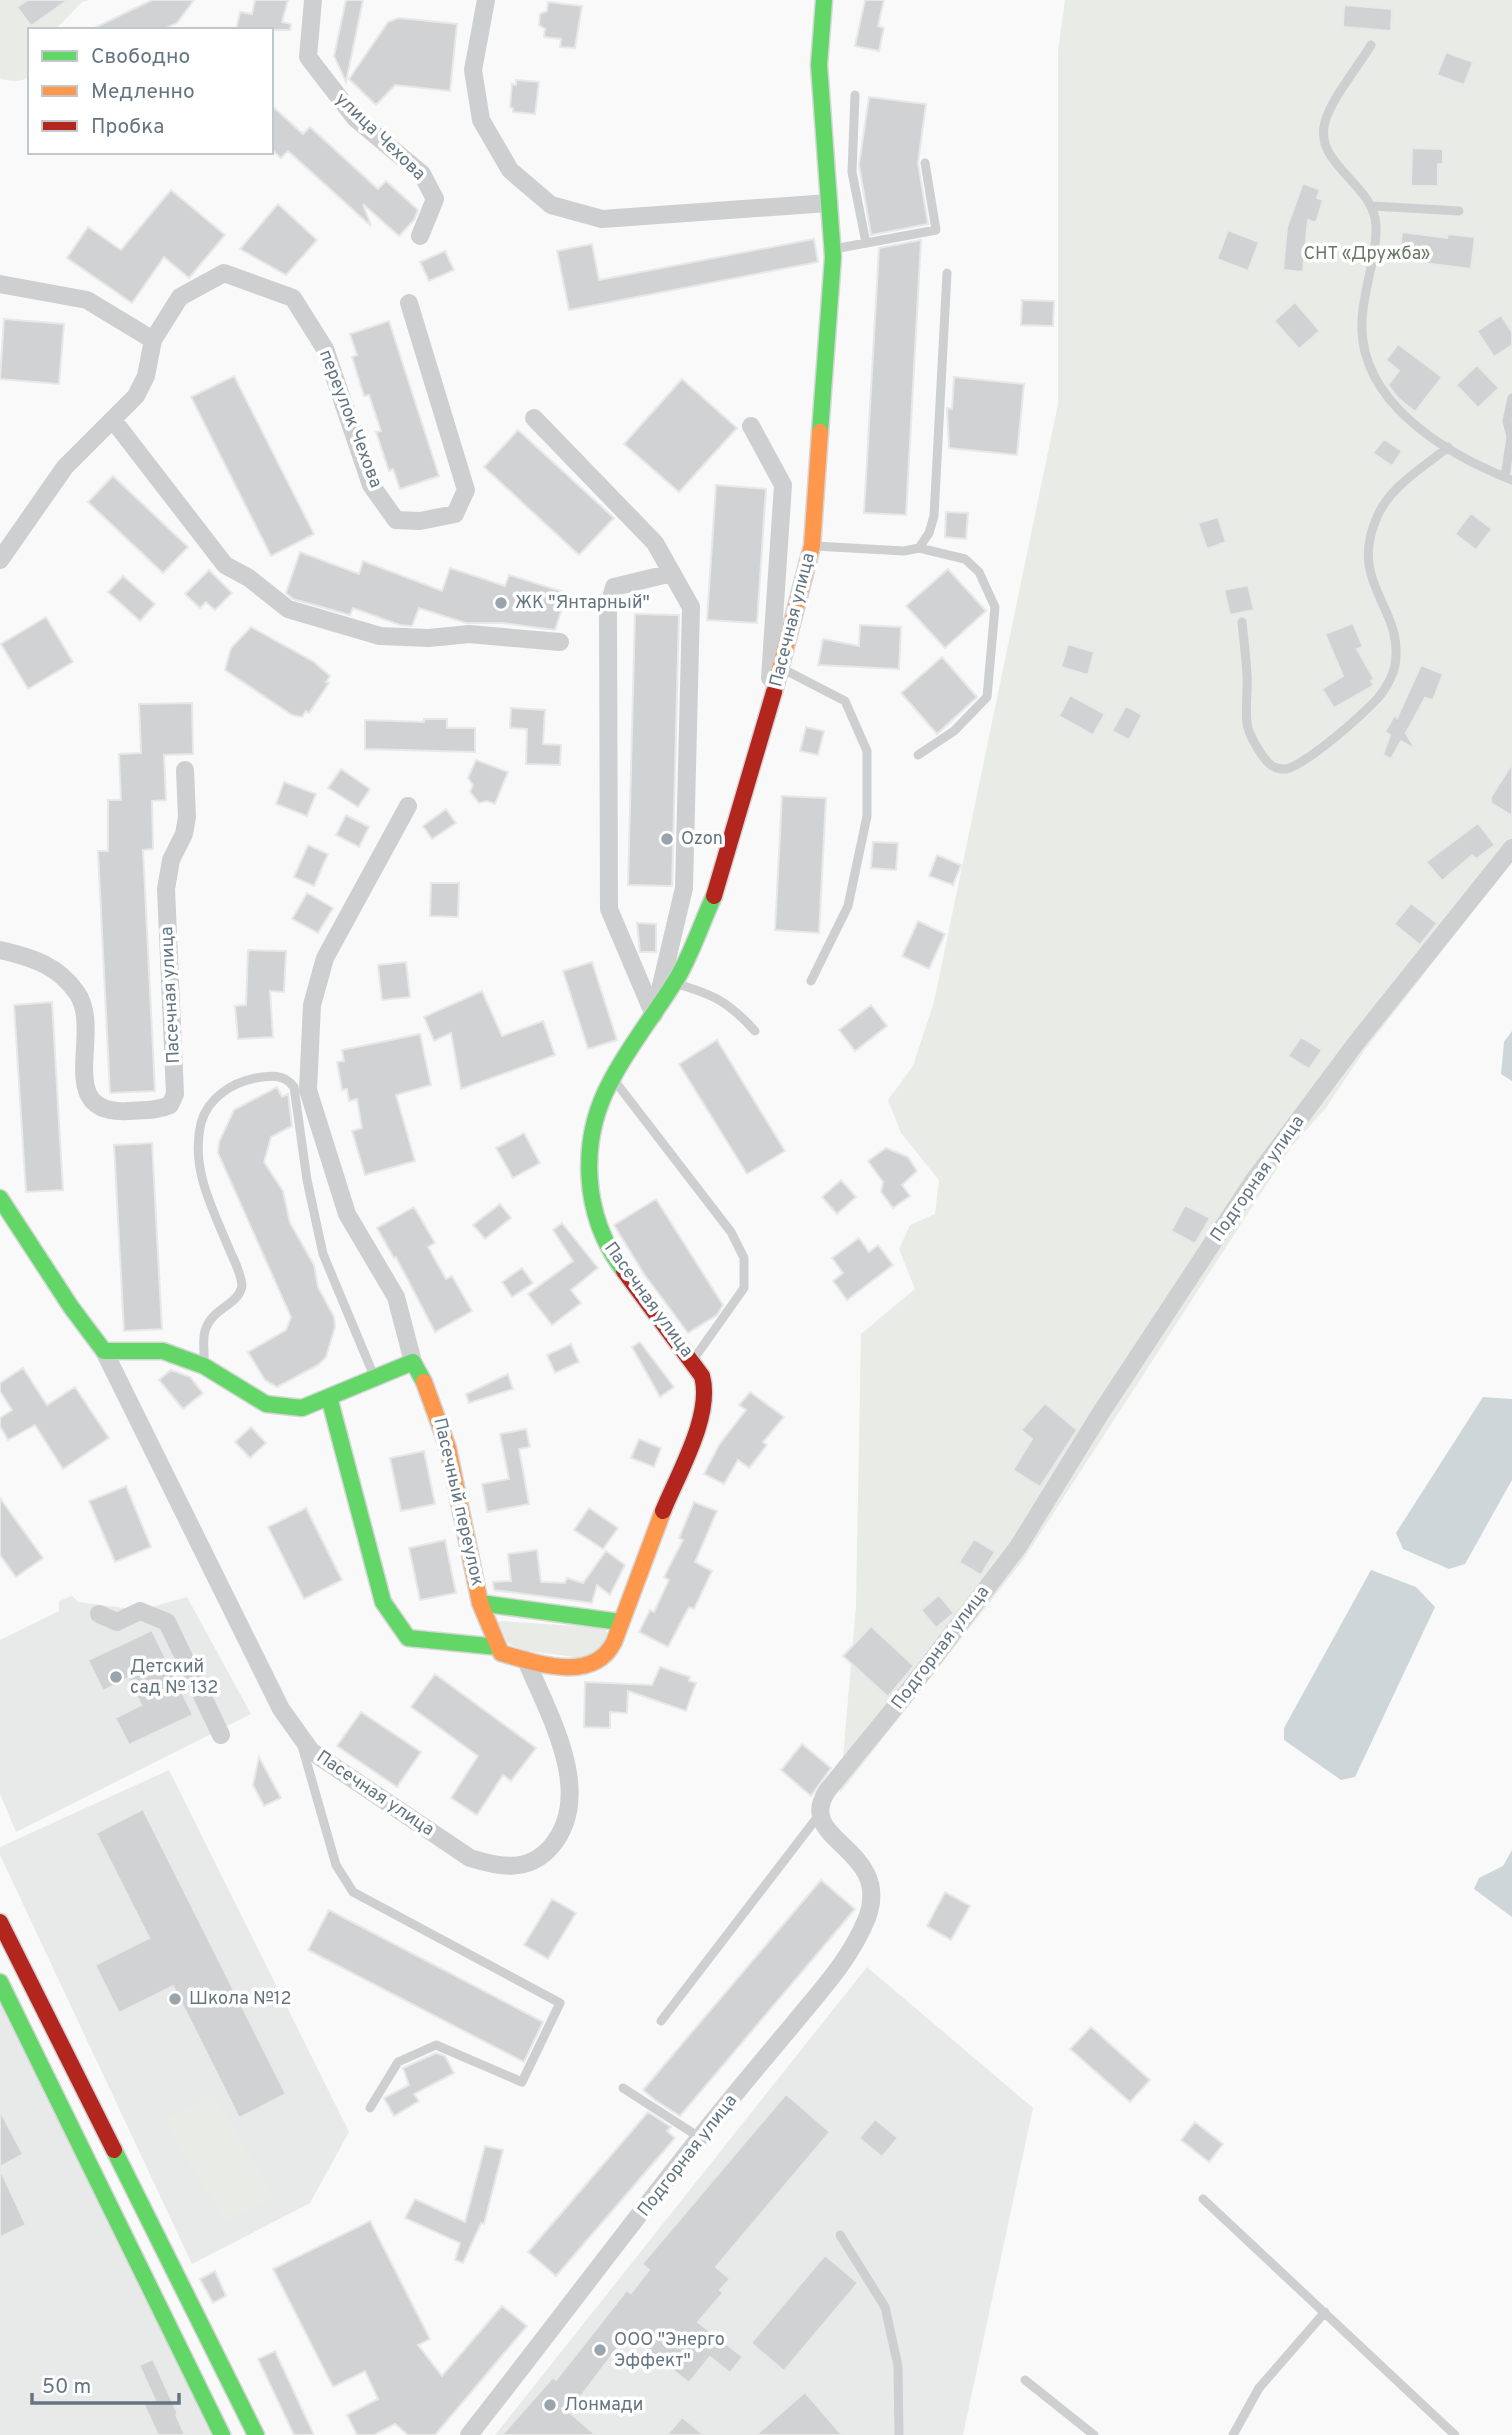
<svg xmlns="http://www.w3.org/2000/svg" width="1512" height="2435" viewBox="0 0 1512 2435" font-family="Overpass,sans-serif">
<rect width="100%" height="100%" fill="#f9f9f9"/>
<!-- built -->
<path fill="#e8e9e9" d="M72,1596L78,1602L141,1610L187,1597L251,1714L16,1832L0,1794V1640L59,1611V1601Z
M169,1770L349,2132L310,2203L192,2264L0,1855V1847Z
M867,1967L1033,2108L963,2435H495Z
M0,1986L233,2435H0Z"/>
<!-- green -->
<path fill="#e8ebe6" d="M0,0H89L82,2L55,30H30V75C23,83 9,82 0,78Z
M1065,0H1512V861L1364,1051L1325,1109L1291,1147L1023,1560L840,1793L856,1606L861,1334L915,1289L899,1249L910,1225L935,1214L939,1180L901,1133L888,1100L913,1066L934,1002L1058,404V51Z
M501,1621L604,1628L607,1632L605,1644L583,1658L521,1650L508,1643L498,1622Z
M212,2092L274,2195L226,2224L164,2121Z"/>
<!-- water -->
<path fill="#ced6d9" d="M1512,1031V1081L1501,1074L1504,1042Z
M1483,1397L1512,1399V1480L1465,1564L1449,1569L1403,1549L1396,1533Z
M1371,1570L1416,1587L1435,1607L1355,1777L1341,1780L1284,1740V1728Z
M1512,1850V1917L1474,1889L1479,1878L1503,1866Z"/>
<!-- building -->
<path fill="#d0d2d3" stroke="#e8e8e8" stroke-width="2" d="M28,0H68L31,26L17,7Z
M152,0H194L177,23L162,30H90Z
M255,0H288L282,22L291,24L290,30H236L240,12L252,14Z
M346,0H363L346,82L334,56Z
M865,0H884L878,26L884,28L879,51L855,46Z
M548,2L582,6L575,48L560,47L561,39L544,37L545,29L539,25L540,14L547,11Z
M1344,5L1392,9L1391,31L1343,27Z
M399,18L457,24L450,91L395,85L376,105L349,79L388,22Z
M1446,52L1473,62L1464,85L1437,75Z
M516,80L539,82L535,114L513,112V108L510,107L512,84L516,85Z
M869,97L926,104L918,163L928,224L871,235L859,165Z
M271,105L303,134L310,127L378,189L386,181L418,210L414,220L399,236L363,204L371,226L288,151L281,158L271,149Z
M1412,148L1443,149V164H1438V186H1411Z
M1303,183L1320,190L1317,198L1323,200L1316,223L1308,220L1303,272L1283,270L1287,227Z
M171,190L225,235L189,278L164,257L132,303L67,258L88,227L121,250Z
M278,204L317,240L286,275L240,249Z
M1228,230L1259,242L1248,271L1217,259Z
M1402,232L1447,238L1448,234L1475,237L1471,269L1399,260Z
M814,239L818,262L569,310L557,251L592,244L599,280Z
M921,240L906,515L864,513L879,248Z
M445,251L454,270L429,281L420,262Z
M1022,300L1054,301L1053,326L1021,325Z
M1295,302L1320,331L1299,349L1274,321Z
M1501,315L1512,332V345L1494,357L1477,331Z
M4,319L64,324L59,384L0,379Z
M389,321L439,476L400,489L393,469L389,471L376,432L381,431L369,395L364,396L352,357L357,355L350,334Z
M1398,344L1442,377L1415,412L1399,399L1388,385L1399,371L1386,360Z
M1477,365L1499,388L1478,408L1456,385Z
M234,376L314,534L271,556L191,397Z
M954,377L1024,384L1017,455L949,448L947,408L952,409Z
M682,379L737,428L679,492L624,444Z
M518,430L614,518L579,555L484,467Z
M1384,439L1402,451L1392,466L1373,453Z
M113,476L188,547L163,573L88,502Z
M716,485L766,489L757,623L707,620Z
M946,512L968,513L966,539L945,537Z
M1471,513L1492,529L1476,550L1455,534Z
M1218,517L1226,542L1207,549L1198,523Z
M300,552L359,574L363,561L442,591L450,568L505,586L509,575L567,593L555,630L502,623H466L419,608L412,626L400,625L353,608L350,615L293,599L286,593Z
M948,569L986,611L945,648L906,606Z
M209,570L232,593L215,610L206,602L200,608L185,594Z
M123,576L155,604L140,621L108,592Z
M1248,585L1254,610L1230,615L1224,590Z
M635,614L679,615L672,886L628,885Z
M46,617L73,662L28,689L1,644Z
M1353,623L1363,647L1357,649L1374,679L1371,681L1374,685L1334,708L1322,689L1343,676L1325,634Z
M860,625L901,627L899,669L818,665L823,639L859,646Z
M251,627L314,662L330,676L326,682L329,683L309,713L306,711L302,717L292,715L225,670L231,648Z
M1068,644L1094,652L1088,675L1061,667Z
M942,657L977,697L937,734L901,693Z
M1421,665L1443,674L1433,700L1425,698L1406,733L1415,749L1401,741L1391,759L1383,755L1390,735L1385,732L1395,714L1397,718Z
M1070,695L1105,714L1093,735L1059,716Z
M192,703L193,754L164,755L166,800L152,801L153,849L143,850L155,1091L110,1093L98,851H108V800H121L119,754L141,753L139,704Z
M1126,706L1142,715L1129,740L1112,731Z
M511,708L545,710L543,744L561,745L560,765L526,764L527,729L510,728Z
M424,719H447V728H475V752L365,749V720L424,722Z
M806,727L824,731L818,755L800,751Z
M476,760L508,772L495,804L487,801L479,803L470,792L473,785L468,778Z
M1512,764V816L1491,803V797Z
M341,769L370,789L358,807L328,788Z
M284,782L316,794L307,816L276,804Z
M782,796L826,798L819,933L775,930Z
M446,809L456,823L432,839L423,826Z
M346,815L369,827L359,847L336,835Z
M1478,823L1495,845L1476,859L1472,855L1442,881L1426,862Z
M873,842L898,843L896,870L871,868Z
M308,845L328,854L314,886L294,877Z
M937,855L961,865L953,885L929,876Z
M431,883H459L458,917L430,916Z
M307,893L333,908L318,933L292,919Z
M1411,903L1437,923L1420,945L1394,924Z
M918,921L945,934L929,969L902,956Z
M637,923L656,924V952H640Z
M248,950L286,951L284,992L270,991L273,1037L238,1039L235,1006L246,1005Z
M406,962L410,997L382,1000L378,965Z
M592,962L617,1040L588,1049L563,971Z
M482,991L502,1036L543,1021L555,1055L461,1089L451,1033L434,1041L424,1017Z
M52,1002L63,1190L26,1192L14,1005Z
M871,1005L887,1026L855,1051L839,1030Z
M420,1034L431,1085L396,1095L415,1161L365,1175L352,1131L362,1128L357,1099L349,1101L347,1089L342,1090L337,1062L344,1061L342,1050Z
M1301,1037L1322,1050L1309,1069L1288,1056Z
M717,1040L785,1151L747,1174L679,1064Z
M277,1087L282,1097L288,1094L292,1126L271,1137L264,1162L283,1191L290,1223L314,1265L318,1287L334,1317L335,1327L326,1357L318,1365L277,1387L265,1380L248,1352L286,1330L291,1317L218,1153L219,1142L234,1110Z
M524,1133L540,1163L513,1178L496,1148Z
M152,1143L162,1329L124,1331L114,1145Z
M886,1148L908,1157L917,1171L902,1185L910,1196L893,1208L881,1192L883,1182L868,1161Z
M841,1180L856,1197L837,1214L822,1197Z
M656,1199L723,1305L717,1315L688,1333L644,1274L614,1225Z
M500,1204L511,1218L485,1239L473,1225Z
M1185,1205L1210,1218L1195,1244L1171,1231Z
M414,1207L435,1243L428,1247L446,1279L452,1276L472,1311L435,1332L396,1257L394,1258L377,1228Z
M562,1223L598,1268L571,1290L581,1303L552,1325L528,1294L573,1261L553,1230Z
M859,1238L869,1252L878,1245L893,1265L847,1300L833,1281L843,1273L832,1258Z
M522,1268L533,1283L512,1297L502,1282Z
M640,1342L674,1387L660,1397L632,1347Z
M571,1344L579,1362L555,1373L547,1355Z
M23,1368L47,1405L75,1387L109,1438L63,1469L35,1425L8,1440L0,1426V1418L12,1410L0,1391V1383Z
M171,1370L190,1377L203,1393L183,1409L159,1380Z
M508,1374L513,1389L469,1403L466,1394Z
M750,1392L784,1417L763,1442L767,1445L749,1468L738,1460L724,1484L704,1474L719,1445L746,1410L739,1405Z
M1045,1403L1077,1430L1040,1487L1013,1470L1032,1439L1021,1430Z
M251,1427L266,1443L250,1458L235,1442Z
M526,1429L530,1447L519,1449L529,1504L487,1512L482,1484L509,1479L500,1434Z
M639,1439L661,1448L654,1467L631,1458Z
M424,1451L435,1504L401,1511L390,1458Z
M126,1486L151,1547L115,1562L89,1501Z
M0,1498L43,1558L16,1577L0,1555Z
M694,1502L717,1511L695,1562L712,1571L694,1609L689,1607L668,1647L639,1632L650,1610L654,1612L669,1580L664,1577L683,1540L679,1538Z
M306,1508L342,1580L304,1599L268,1527Z
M589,1508L618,1528L603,1549L574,1530Z
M974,1539L995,1552L981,1575L959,1562Z
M445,1540L456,1593L420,1600L409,1548Z
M537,1550L541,1582L565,1583L567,1578L583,1583L606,1551L625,1565L610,1595L597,1585L592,1603L494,1590L493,1582L511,1581L508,1554Z
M939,1595L954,1613L936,1628L921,1610Z
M871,1626L914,1666L888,1697L843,1656Z
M152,1630L193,1715L129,1745L115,1718L141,1705L128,1678L103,1691L88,1660Z
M660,1667L690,1677L689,1681L696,1683L686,1711L628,1691L627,1713L610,1712V1728L584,1727L585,1682L652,1685Z
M435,1674L536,1748L511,1781L503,1775L477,1815L451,1798L478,1756L411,1707Z
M361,1712L421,1752L397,1787L337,1746Z
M802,1744L831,1768L811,1796L781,1770Z
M259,1757L281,1798L264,1806L253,1785Z
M143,1809L286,2094L239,2118L173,1986L119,2013L95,1965L149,1938L96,1833Z
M821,1880L855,1909L680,2116L655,2100L643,2090Z
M945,1892L970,1906L951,1940L927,1926Z
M552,1899L576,1913L548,1959L524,1945Z
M329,1910L543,2022L524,2062L308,1950Z
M1091,2027L1150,2080L1130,2102L1070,2049Z
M436,2053L445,2056L454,2073L414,2094L419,2101L394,2116L384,2098L409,2085L403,2068Z
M786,2094L830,2132L716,2267L730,2279L720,2290L723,2293L698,2322L743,2357L730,2373L710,2357L689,2383L628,2334L569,2412L596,2435H502L553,2377L556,2380L627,2290L631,2293L649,2270L642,2264Z
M0,2111L23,2154L0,2167Z
M648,2112L671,2127L667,2131L675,2138L556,2276L528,2252Z
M875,2119L898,2138L882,2157L859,2138Z
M1195,2122L1223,2144L1209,2162L1181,2140Z
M485,2146L503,2150L484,2224L481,2223L463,2263L455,2260L460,2243L405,2218L415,2199L465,2222Z
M0,2169L26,2225L0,2237Z
M370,2221L430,2339L418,2345L442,2376L502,2306L527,2326L435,2435H408L395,2424L374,2435H357L347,2415L378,2399L365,2371L333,2387L273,2269Z
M825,2255L858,2283L784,2371L751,2343Z
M215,2271L226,2296L213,2303L200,2279Z
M275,2351L314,2435H294L258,2359Z
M153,2359L178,2414L176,2415L185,2435H158L144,2405L155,2400L139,2365Z
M805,2392L842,2435H756Z
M682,2417L704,2435H667Z"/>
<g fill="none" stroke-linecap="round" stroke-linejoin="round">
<!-- fast casing -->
<g stroke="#d5d6d7" stroke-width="19">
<path id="fast" d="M820,432L833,257L819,65L824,0
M0,1198L71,1307L104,1351H163L204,1366L266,1404L302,1408L413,1362L424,1382
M624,1271C582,1216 578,1140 612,1079C631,1043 658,1010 679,975C693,950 702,922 714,896
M329,1397L383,1602L408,1638L498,1647
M480,1603L620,1622
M0,1982L222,2435
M114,2150L256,2435"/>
</g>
<!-- slow casing -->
<g stroke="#d5d6d7" stroke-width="19">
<path id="slow" d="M774,692L812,546L820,432
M424,1382L448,1448L480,1603L501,1653C536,1663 593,1684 614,1642L663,1511"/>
</g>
<!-- jam casing -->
<g stroke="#d5d6d7" stroke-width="19">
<path id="jam" d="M714,896L774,692
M624,1271L702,1376C713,1415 678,1474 663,1511
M0,1922L114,2150"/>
</g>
<!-- lane -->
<path stroke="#cecfd0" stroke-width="9" d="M1371,45C1358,67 1331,99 1325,122C1313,165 1375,184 1376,226C1377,258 1363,289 1362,321C1358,402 1446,454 1512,480
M855,95L852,172L866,243
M1373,206L1459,211
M834,249L936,230L925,163
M1505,477L1511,437L1507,421L1512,398
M815,546L904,551L919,548L929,533L934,516L947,273
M1242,622C1244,640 1246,658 1247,675C1248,691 1245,707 1247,723C1248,734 1262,758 1271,765C1276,769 1285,770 1290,768C1316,756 1359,718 1378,698C1385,690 1393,676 1395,665C1405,607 1347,585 1377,517C1390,486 1423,468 1448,447
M783,669L845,701L867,751V816L848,906L811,981
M918,755L954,731L987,697L995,607L979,572L965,559L919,548
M674,983C712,994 728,1001 755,1031
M614,1080L731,1232L744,1258V1288L693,1360
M204,1364C205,1354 202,1341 205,1331C212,1307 238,1306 242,1286C241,1273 235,1262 230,1251C213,1209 190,1169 201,1123C208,1098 231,1083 256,1078C271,1075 284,1074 294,1087L307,1180L323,1254L374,1376
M302,1746L336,1865L353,1892L560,2003L522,2082L436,2045L398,2062L370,2108
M661,2021L819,1815
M623,2088L699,2137
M1203,2199L1455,2435
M840,2235L885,2307L898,2366L899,2435
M1025,2380L1094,2435
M1233,2435L1259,2388L1325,2312"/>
<!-- street -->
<path stroke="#cecfd0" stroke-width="18" d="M313,0L308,57L355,118L422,174L435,199L420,236
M486,0L473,70L481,120L510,170L551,205L602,219L829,203
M0,284L87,300L153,340
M534,418L655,543L691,607L684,888L658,998
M113,420L225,565L249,578L288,609L380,636L429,638L469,634L560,642
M751,426L783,485L770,678
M0,560L65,467L136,396L146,376L153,340L180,297L224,273L293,298L325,349L371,485L396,520L420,521L455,514L466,490L409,303
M408,806L325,958L312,1005L308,1090L347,1214L396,1297L413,1362
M0,950C31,957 58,965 77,993C104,1032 52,1115 128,1111C143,1110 157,1111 170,1105L175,1094L166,889L171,860L184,834L187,817L185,770
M654,1015L609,909L608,609L614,587L672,573
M104,1351L281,1709L311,1751L470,1858C499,1867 527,1873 550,1848C597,1795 548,1714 526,1660
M99,1614L117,1622L140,1611L167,1622L221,1735
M469,2435C547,2336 622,2235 700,2137C731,2098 763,2060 795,2022C822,1989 851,1958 867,1918C893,1847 794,1842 827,1791L910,1689L1018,1547L1100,1414L1254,1180L1356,1043L1512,848"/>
<!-- fast -->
<use href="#fast" stroke="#63d668" stroke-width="16"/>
<!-- slow -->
<use href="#slow" stroke="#ff974d" stroke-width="16"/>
<!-- jam -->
<use href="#jam" stroke="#b3261e" stroke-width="16"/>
</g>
<!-- markers -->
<g fill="#99a4ac" stroke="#fff" stroke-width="2.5">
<circle cx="501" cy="603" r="7"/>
<circle cx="667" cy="839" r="7"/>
<circle cx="116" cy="1677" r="7"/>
<circle cx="175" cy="1999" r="7"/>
<circle cx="600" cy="2350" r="7"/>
<circle cx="550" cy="2405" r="7"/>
</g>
<g text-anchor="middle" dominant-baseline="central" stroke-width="7" stroke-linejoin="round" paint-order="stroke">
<!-- street labels -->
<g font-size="18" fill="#657683" stroke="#fff">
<text transform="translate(380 137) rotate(44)">улица Чехова</text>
<text transform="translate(350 419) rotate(69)">переулок Чехова</text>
<text transform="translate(793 620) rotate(-76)">Пасечная улица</text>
<text transform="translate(171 995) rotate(-93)">Пасечная улица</text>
<text transform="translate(1258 1179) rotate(-55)">Подгорная улица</text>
<text transform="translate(648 1300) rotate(54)">Пасечная улица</text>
<text transform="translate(458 1502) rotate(77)">Пасечный переулок</text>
<text transform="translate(941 1648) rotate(-53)">Подгорная улица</text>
<text transform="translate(375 1794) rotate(34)">Пасечная улица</text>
<text transform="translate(688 2156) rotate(-52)">Подгорная улица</text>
</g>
<!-- park labels -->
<g font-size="18" fill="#687a64" stroke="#fff">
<text x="1367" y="254">СНТ «Дружба»</text>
</g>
<!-- poi labels -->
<g font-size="18" fill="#657683" stroke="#fff" text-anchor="start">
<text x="515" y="603">ЖК "Янтарный"</text>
<text x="681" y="839">Ozon</text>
<text x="130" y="1667">Детский<tspan x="130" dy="21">сад № 132</tspan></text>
<text x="189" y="1999">Школа №12</text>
<text x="614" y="2340">ООО "Энерго<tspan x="614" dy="21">Эффект"</tspan></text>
<text x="564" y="2405">Лонмади</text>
</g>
</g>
<!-- legend -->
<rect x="28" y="28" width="245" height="126" fill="#ffffff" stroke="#c1c8cd" stroke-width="2"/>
<rect x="42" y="51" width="35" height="10" fill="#63d668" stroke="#c1c8cd" stroke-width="2"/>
<text x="91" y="63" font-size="21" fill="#657683">Свободно</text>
<rect x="42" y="86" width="35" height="10" fill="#ff974d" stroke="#c1c8cd" stroke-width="2"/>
<text x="91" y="98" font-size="21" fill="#657683">Медленно</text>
<rect x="42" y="121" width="35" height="10" fill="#b3261e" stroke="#c1c8cd" stroke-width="2"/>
<text x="91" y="133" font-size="21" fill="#657683">Пробка</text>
<!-- scale -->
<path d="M32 2393v10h147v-10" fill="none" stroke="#657683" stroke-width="3.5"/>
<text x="42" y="2393" font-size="21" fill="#657683" stroke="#ffffff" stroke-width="5" paint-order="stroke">50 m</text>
</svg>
